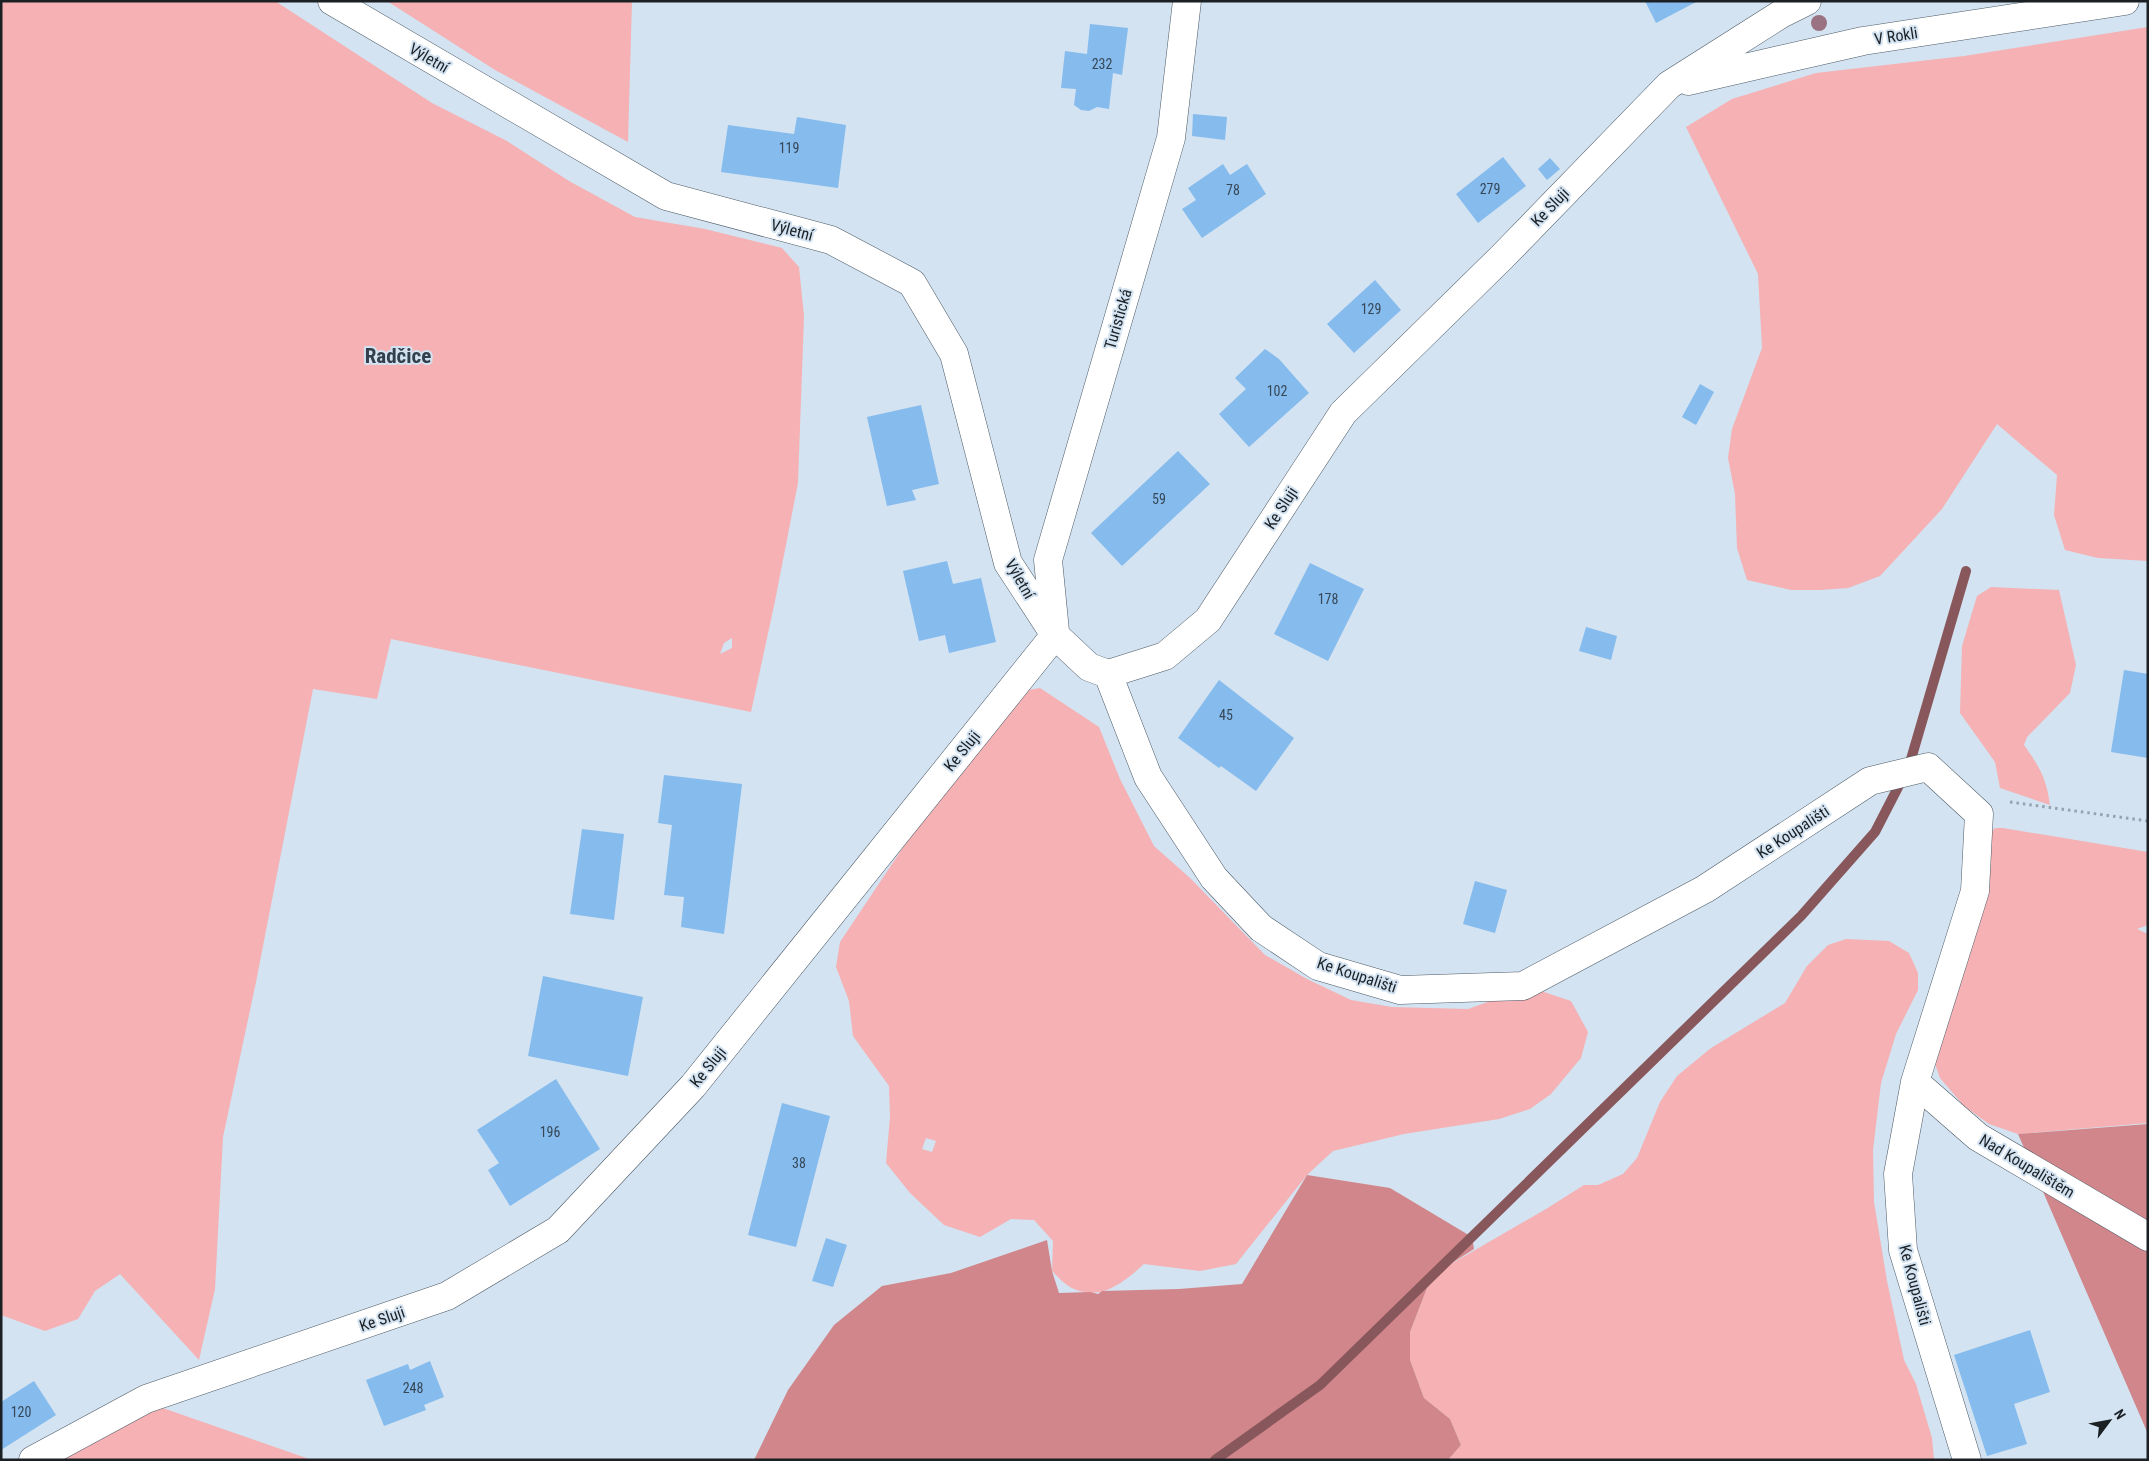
<svg xmlns="http://www.w3.org/2000/svg" width="2149" height="1461" viewBox="0 0 2149 1461" font-family="'Roboto Condensed',sans-serif">
<rect width="100%" height="100%" fill="#d3e3f1"/>
<!-- green -->
<path fill="#f5b1b3" fill-rule="evenodd" d="M1,1H275L432,103L507,141L569,181L635,217L705,229L782,248L799,267L804,316L798,483L775,601L751,712L391,639L377,699L313,689L256,982L223,1137L215,1289L199,1360L120,1274L95,1291L78,1319L45,1331L1,1315ZM732,638V648L720,654L724,643Z
M387,1H632L628,142L495,70Z
M2148,27V561L2098,558L2065,550L2054,515L2057,475L1997,424L1942,509L1880,576L1848,588L1820,590H1791L1747,580L1737,548L1735,494L1728,458L1732,429L1762,348L1758,274L1686,127L1732,99L1816,73L1964,56Z
M1991,587L2059,590L2076,665L2070,693L2027,737L2024,745C2040,768 2046,777 2050,805L2000,788L1995,762L1960,713L1962,646L1977,596Z
M1040,688L1099,727L1120,779L1154,846L1190,878L1265,955L1307,979L1351,1000L1392,1007L1468,1009L1496,999L1535,989L1571,1001L1588,1032L1581,1058L1551,1094L1530,1109L1499,1119L1404,1134L1333,1151L1307,1175L1236,1264L1200,1271L1144,1264C1124,1282 1102,1301 1074,1289C1066,1286 1058,1277 1052,1271L1053,1241L1034,1220L1011,1219L980,1237L944,1225L910,1193L886,1163L890,1117L889,1086L853,1036L849,1001L836,967L840,942L960,762L1028,690ZM926,1138L936,1141L932,1152L922,1149Z
M1995,828H2003L2148,852V925L2137,929L2148,934V1123L2018,1134L1989,1124L1964,1106L1940,1078L1933,1058L1986,837Z
M1846,939L1889,941L1909,953L1918,973V990L1896,1034L1881,1083L1873,1150L1874,1202L1887,1281L1904,1360L1916,1384L1932,1438L1934,1460H1448L1461,1445L1450,1419L1424,1398L1410,1360V1332L1427,1288L1444,1268L1546,1209L1584,1185H1598L1623,1174L1637,1158L1660,1102L1677,1076L1711,1048L1785,1003L1807,966L1828,945Z
M157,1406L312,1460H62Z"/>
<!-- forest -->
<path fill="#d0868a" d="M2148,1124V1434L2018,1134Z
M1307,1175L1390,1188L1472,1237L1474,1249L1444,1268L1427,1288L1410,1332V1360L1424,1398L1450,1419L1461,1445L1448,1460H754L788,1390L834,1325L882,1286L951,1273L1047,1240L1052,1271L1059,1293L1090,1292L1098,1294L1102,1291L1179,1289L1242,1284Z"/>
<g fill="none" stroke-linecap="round" stroke-linejoin="round">
<!-- stream -->
<path stroke="#88575b" stroke-width="10" d="M1215,1460L1320,1385L1801,916L1875,832L1909,766L1966,571"/>
</g>
<!-- building -->
<path fill="#85bbed" d="M1645,1H1698L1656,23Z
M1090,24L1128,28L1122,75L1113,73L1109,109L1097,107L1089,111L1081,110L1074,105L1076,89L1061,88L1065,51L1087,54Z
M1193,114L1227,117L1225,140L1192,136Z
M797,117L846,125L838,188L721,172L728,125L794,134Z
M1503,157L1526,186L1478,223L1456,194Z
M1550,158L1560,169L1547,180L1538,169Z
M1223,164L1230,175L1247,164L1266,194L1202,238L1182,209L1196,200L1188,188Z
M1375,280L1401,310L1354,353L1327,324Z
M1265,349L1279,359L1309,393L1249,447L1219,414L1246,389L1235,378Z
M1700,384L1714,392L1696,425L1682,417Z
M921,405L939,484L912,490L916,500L887,506L867,417Z
M1178,451L1210,484L1122,566L1091,533Z
M947,561L953,584L981,578L996,642L949,653L945,635L919,641L903,571Z
M1310,563L1364,589L1328,661L1274,634Z
M1586,627L1617,636L1611,660L1579,651Z
M2124,670L2148,674V758L2111,752Z
M1219,680L1294,738L1256,791L1221,766L1219,768L1178,738Z
M664,775L742,784L724,934L681,927L684,897L664,895L672,825L658,823Z
M582,829L624,834L614,920L570,914Z
M1475,881L1507,890L1495,933L1463,924Z
M543,976L643,997L628,1076L528,1056Z
M556,1079L600,1149L510,1206L488,1170L499,1163L477,1130Z
M782,1103L830,1116L796,1247L748,1235Z
M826,1238L847,1245L833,1287L812,1281Z
M2030,1330L2050,1392L2014,1404L2027,1444L1987,1456L1954,1355Z
M430,1361L444,1397L424,1405L426,1410L384,1426L366,1380L408,1364L410,1370Z
M34,1381L56,1415L1,1450V1402Z"/>
<g fill="none" stroke-linecap="round" stroke-linejoin="round">
<!-- minor casing -->
<g stroke="#4d5a66" stroke-width="29">
<path id="minor" d="M332,1L666,196L831,240L912,283L954,354L1008,563L1055,635L1089,667L1108,674L1165,656L1208,620L1343,413L1502,257L1669,85L1781,14L1807,1
M1688,81L1863,41L2125,1
M1055,631L1048,560L1171,138L1187,1
M1108,674L1148,777L1214,878L1261,928L1318,966L1400,990L1523,986L1705,889L1870,781L1928,767L1979,814L1975,891L1915,1082L1898,1174L1903,1250L1967,1460
M1915,1082L1978,1137L2148,1237
M33,1460L146,1399L447,1296L558,1230L693,1086L1055,635"/>
</g>
<!-- path -->
<path stroke="#96a2ad" stroke-width="3" stroke-dasharray="2.5 4" stroke-linecap="butt" d="M2010,802L2148,821"/>
<!-- minor -->
<use href="#minor" stroke="#fff" stroke-width="28"/>
</g>
<!-- trees -->
<circle fill="#9b7281" cx="1819" cy="23" r="8"/>
<g text-anchor="middle" dominant-baseline="central" stroke-width="4" stroke-linejoin="round" paint-order="stroke">
<!-- number labels -->
<g font-size="14" fill="#364757">
<text x="1102" y="64">232</text>
<text x="789" y="148">119</text>
<text x="1490" y="189">279</text>
<text x="1233" y="190">78</text>
<text x="1371" y="309">129</text>
<text x="1277" y="391">102</text>
<text x="1159" y="499">59</text>
<text x="1328" y="599">178</text>
<text x="1226" y="715">45</text>
<text x="550" y="1132">196</text>
<text x="799" y="1163">38</text>
<text x="413" y="1388">248</text>
<text x="21" y="1412">120</text>
</g>
<!-- street labels -->
<g font-size="16" fill="#1b2025" stroke="#d3e3f1">
<text transform="translate(1896 36) rotate(-9)">V Rokli</text>
<text transform="translate(429 58) rotate(30)">Výletní</text>
<text transform="translate(1550 207) rotate(-46)">Ke Sluji</text>
<text transform="translate(792 230) rotate(15)">Výletní</text>
<text transform="translate(1118 319) rotate(-74)">Turistická</text>
<text transform="translate(1281 508) rotate(-57)">Ke Sluji</text>
<text transform="translate(1020 579) rotate(60)">Výletní</text>
<text transform="translate(962 751) rotate(-51)">Ke Sluji</text>
<text transform="translate(1793 832) rotate(-33)">Ke Koupališti</text>
<text transform="translate(1357 975) rotate(18)">Ke Koupališti</text>
<text transform="translate(708 1067) rotate(-51)">Ke Sluji</text>
<text transform="translate(2027 1166) rotate(31)">Nad Koupalištěm</text>
<text transform="translate(1915 1285) rotate(75)">Ke Koupališti</text>
<text transform="translate(382 1319) rotate(-19)">Ke Sluji</text>
</g>
<!-- district labels -->
<g font-size="21" font-weight="bold" fill="#33404b" stroke="#d3e3f1">
<text x="398" y="356">Radčice</text>
</g>
</g>
<!-- border -->
<rect width="2149" height="1461" fill="none" stroke="#1b2025" stroke-width="5"/>
<!-- north arrow -->
<g transform="translate(2109 1421) rotate(58)" stroke="#d3e3f1" stroke-width="4" paint-order="stroke">
<path d="M0-4L9 19L0 12L-9 19Z" fill="#1b2025"/>
<text y="-8" font-size="14" font-weight="bold" text-anchor="middle" fill="#1b2025">N</text>
</g>
</svg>
